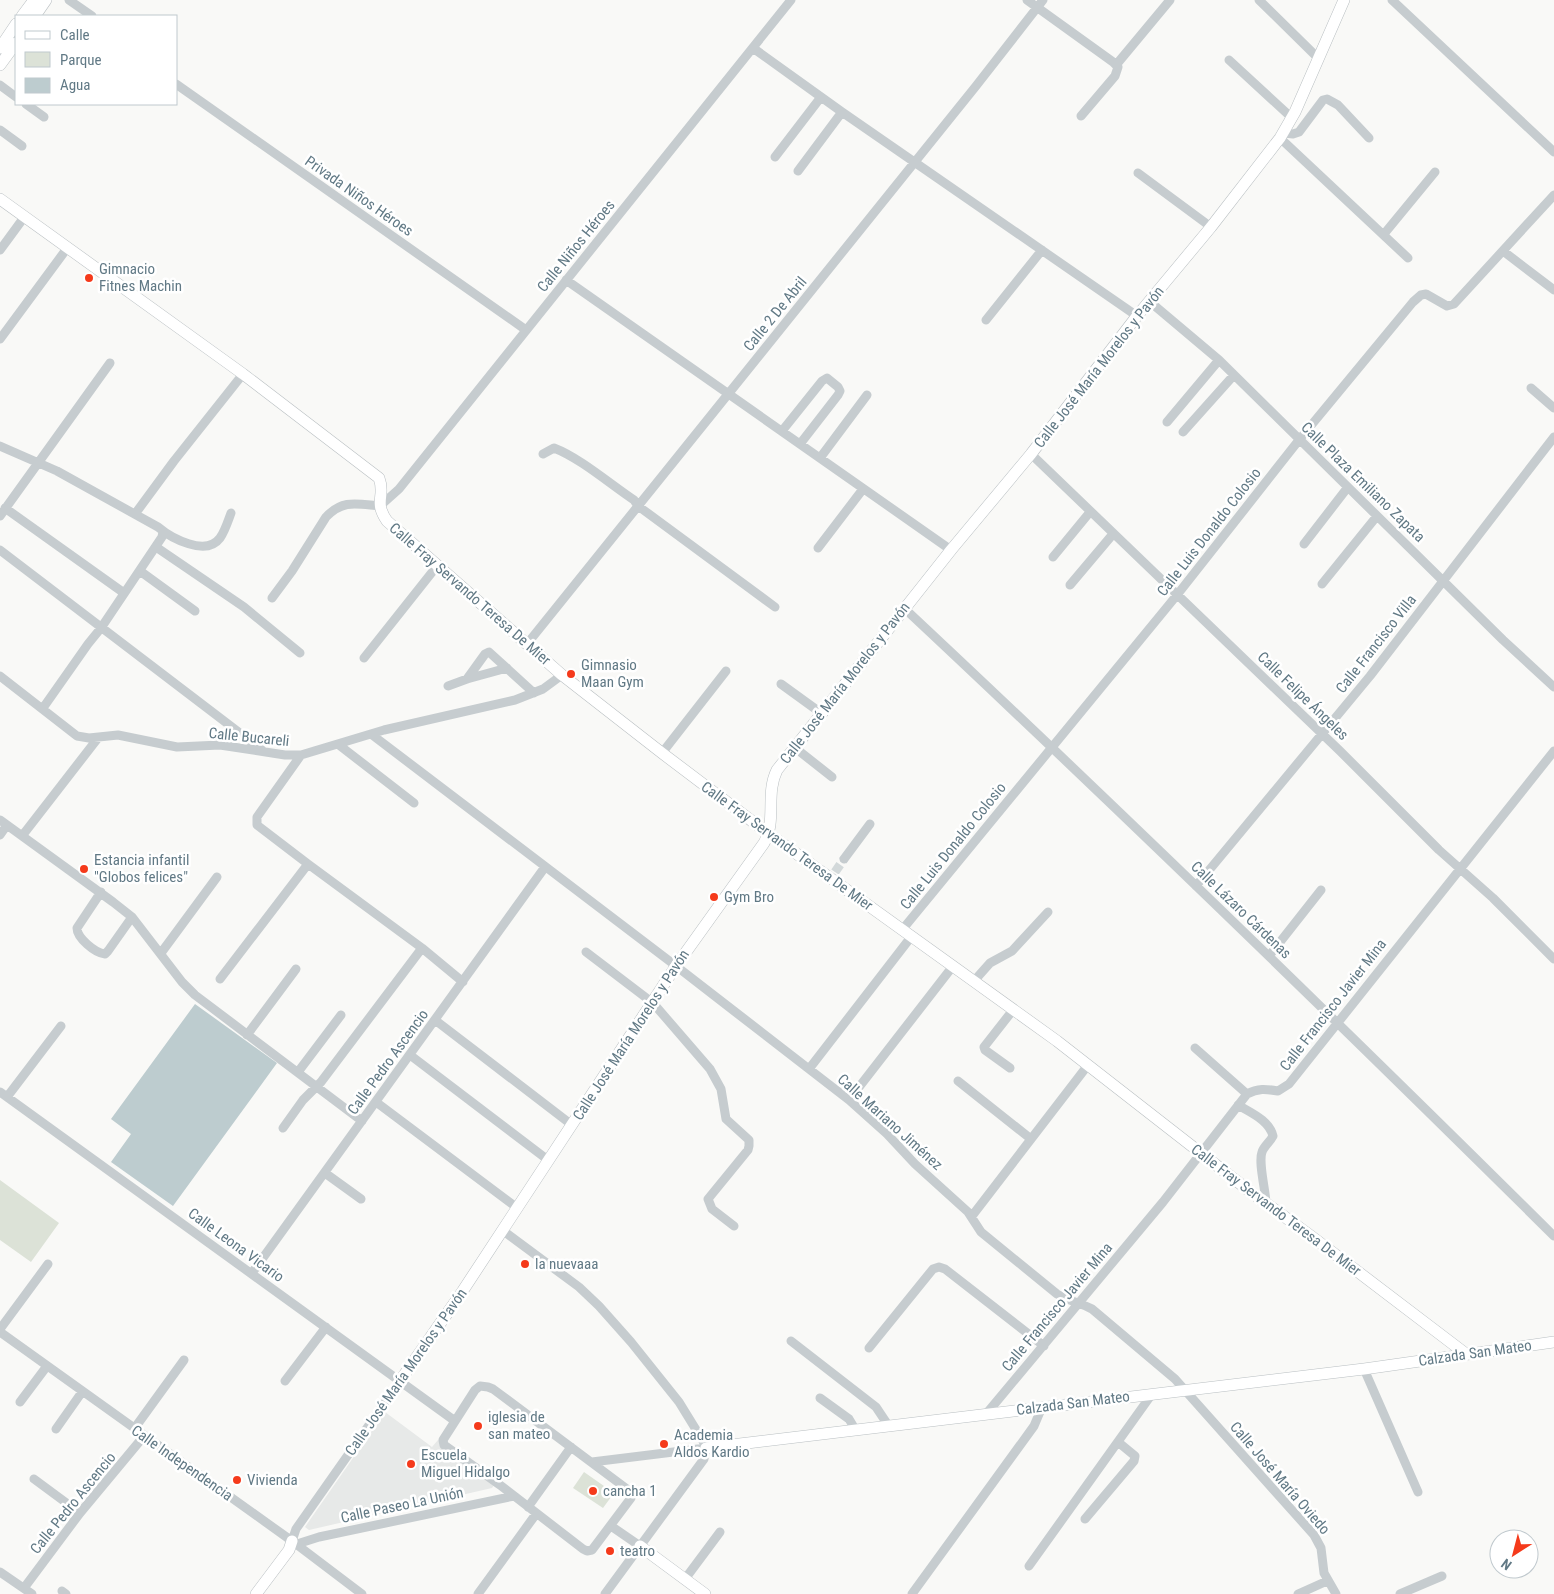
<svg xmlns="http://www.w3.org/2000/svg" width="1554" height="1594" viewBox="0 0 1554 1594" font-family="'Roboto Condensed',sans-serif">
<rect width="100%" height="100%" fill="#f9f9f7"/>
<!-- built -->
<path fill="#e7e9e8" d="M385,1412L432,1447L438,1440L497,1481L492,1488L309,1530L305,1527Z"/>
<!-- green -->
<path fill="#dce2d7" d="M0,1180L59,1223L31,1262L0,1240Z
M584,1472L614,1493L603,1508L573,1488Z"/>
<!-- water -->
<path fill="#bdcccf" d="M195,1004L277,1063L173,1206L111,1162L131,1134L111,1119Z"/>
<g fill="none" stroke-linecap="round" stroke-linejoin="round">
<!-- minor-tunnel -->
<path stroke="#d3d9da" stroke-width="9" stroke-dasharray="9 4.5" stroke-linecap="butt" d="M835,872L844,859"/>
<!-- major casing -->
<g stroke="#b9bfc2" stroke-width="12">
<path id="major" d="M22,16L34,0
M35,16L46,0
M0,48L16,24
M0,65L16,43
M0,199L243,374L379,478C386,496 373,501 387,521L562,675L662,753L769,834L1057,1041L1252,1193L1311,1236L1466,1354
M400,1381L460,1295L676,966L764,843C777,821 765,794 777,770L951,550L1031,454L1137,316L1211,227L1280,138L1295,112L1344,0
M706,1448L1364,1369L1554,1342
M640,1546L705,1594
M256,1594L289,1550L292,1541"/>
</g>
<!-- minor -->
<path stroke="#c6cccf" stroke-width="9" d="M69,0L92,16
M1027,0L1113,62L1118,67L1115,76L1081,116
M1259,0L1318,58
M1392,0L1554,152
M753,48L842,112L1137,316
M1229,60L1292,118
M1116,65L1170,0
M176,84L526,330
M0,85L16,97
M26,104L44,117
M0,130L22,146
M1284,133L1293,134L1299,132L1323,100L1327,99L1338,105L1369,138
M1280,138L1408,258
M775,157L821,97
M798,171L842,112
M1138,173L1211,227
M1384,234L1435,172
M0,250L25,216
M1503,251L1554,290
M566,280L951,550
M1149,301L1219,360L1503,640L1554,687
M986,320L1042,250
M0,339L68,247
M1531,388L1554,408
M1167,422L1219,360
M782,431L822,381L827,378L838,387L840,391L838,395L800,444
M1183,432L1234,375
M0,446L57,471L158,527C171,538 206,557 220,538C225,531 228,521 231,513
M543,454L554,448C580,458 610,484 634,500L638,506L775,607
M1031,454L1340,751L1439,850L1493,898L1554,959
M820,458L867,395
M5,508L124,593
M135,514L174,461L243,374
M0,516L110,363
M1304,544L1348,487
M156,547L244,607L300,653
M818,548L863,489
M0,550L262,750
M1053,557L1090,512
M140,571L195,611
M1322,584L1377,516
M1070,585L1113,534
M272,598L292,571L326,517C343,499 357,504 380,506L399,489L791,0
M904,608C1124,814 1340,1024 1554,1236
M527,644L976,86L1043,0
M364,658L437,566
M0,676L77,736L89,738L118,735L177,747L220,745L285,755H301L384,730L515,700L543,689L562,675
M467,679L485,654L489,652L534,693
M781,684L821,713
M448,686L467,679L507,668
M43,708L88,644L101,628L162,537L163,532
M371,734L676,966L849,1100L887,1134L915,1164L968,1212L981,1232L1057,1294C1070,1302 1080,1302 1092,1309L1175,1379L1314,1535L1321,1548L1324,1573L1336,1594
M339,745L414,803
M794,747L832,777
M662,753L726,671
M301,755L257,817V825L308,864L422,948L463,982
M0,820L113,902L132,917L182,982L195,995L362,1121
M0,835L7,825
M22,836L98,738
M844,859L870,824
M1196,886L1370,676L1554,437
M101,892L77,928C77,938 95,953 105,954L108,951L132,917
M902,930L1177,595L1299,440L1413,302L1421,295L1426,294L1447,306L1454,304L1554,195
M586,952L653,1003L710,1069L721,1089L726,1119L749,1140V1146L748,1150L708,1199L712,1209L734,1226
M161,953L217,877
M1269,956L1321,890
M220,979L308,864
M974,981L990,963L1012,951L1048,912
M435,1020L572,1125
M247,1035L296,969
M1195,1048L1247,1094
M410,1055L548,1160
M1010,1068L985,1050L984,1047L1013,1010
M809,1069L911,937
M298,1072L341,1015
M958,1081L1031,1139
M0,1092L455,1421
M7,1097L61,1026
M849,1100L953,966
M376,1102L516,1207
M1238,1105C1251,1113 1269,1120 1273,1136C1270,1142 1264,1146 1262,1152C1258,1163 1266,1191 1266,1204
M283,1128L303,1100L321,1082L422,948
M325,1173L361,1199
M972,1216L1088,1065
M502,1230L579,1287L599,1306L631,1342L679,1402L703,1441L706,1448L704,1459L605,1594
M252,1273L545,867
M0,1329L48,1264
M0,1332L292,1541L362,1594
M791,1341L876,1407L888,1425
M869,1348L933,1269L939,1267L945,1269L1044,1346
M1364,1369L1418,1492
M285,1381L326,1327
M480,1386L488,1387L493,1389L631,1492V1498L592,1550L587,1551L583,1549L500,1485L444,1445L443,1440L475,1390Z
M820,1398L849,1419L855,1429
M20,1402L47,1366
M987,1413L1163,1202L1247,1094C1258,1088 1266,1089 1278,1091L1289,1084L1554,751
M56,1429L82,1392
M134,1429L184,1360
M592,1462L706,1448
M34,1479L80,1513
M528,1507L571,1447
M1085,1519L1134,1461L1135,1456L1118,1442
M611,1526L640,1546
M292,1541L296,1529L400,1381
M297,1544L319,1537L514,1496
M1029,1566L1152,1394
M0,1572L32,1594
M685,1579L720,1532
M24,1588L80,1513L144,1436
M62,1591L66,1594
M478,1594L536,1514
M912,1594L1034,1426L1042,1407
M1298,1594L1327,1581
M1400,1594L1442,1576"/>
<!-- major -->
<use href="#major" stroke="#fff" stroke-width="11"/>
</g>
<!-- markers -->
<g fill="#f53a1b" stroke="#fff" stroke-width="2">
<circle cx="89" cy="278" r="5"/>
<circle cx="571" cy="674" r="5"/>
<circle cx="84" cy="869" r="5"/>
<circle cx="714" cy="897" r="5"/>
<circle cx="525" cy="1264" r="5"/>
<circle cx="478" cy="1426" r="5"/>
<circle cx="664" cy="1444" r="5"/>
<circle cx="411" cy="1464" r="5"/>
<circle cx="237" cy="1480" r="5"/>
<circle cx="593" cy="1491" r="5"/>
<circle cx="610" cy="1551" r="5"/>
</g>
<g text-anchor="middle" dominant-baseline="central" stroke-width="5" stroke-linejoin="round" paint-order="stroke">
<!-- street labels -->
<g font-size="15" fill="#617985" stroke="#fff">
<text transform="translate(359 196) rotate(35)">Privada Niños Héroes</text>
<text transform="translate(576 246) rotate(-51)">Calle Niños Héroes</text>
<text transform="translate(775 314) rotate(-51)">Calle 2 De Abril</text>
<text transform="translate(1099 367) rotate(-52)">Calle José María Morelos y Pavón</text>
<text transform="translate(1363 482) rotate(44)">Calle Plaza Emiliano Zapata</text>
<text transform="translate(1209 532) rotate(-52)">Calle Luis Donaldo Colosio</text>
<text transform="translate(470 594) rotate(41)">Calle Fray Servando Teresa De Mier</text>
<text transform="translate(1376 644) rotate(-52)">Calle Francisco Villa</text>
<text transform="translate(845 683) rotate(-52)">Calle José María Morelos y Pavón</text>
<text transform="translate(1303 696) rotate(44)">Calle Felipe Ángeles</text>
<text transform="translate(249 737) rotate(6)">Calle Bucareli</text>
<text transform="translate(787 846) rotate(36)">Calle Fray Servando Teresa De Mier</text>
<text transform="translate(953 846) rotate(-51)">Calle Luis Donaldo Colosio</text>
<text transform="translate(1241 910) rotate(44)">Calle Lázaro Cárdenas</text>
<text transform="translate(1333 1005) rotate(-52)">Calle Francisco Javier Mina</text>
<text transform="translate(631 1035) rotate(-57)">Calle José María Morelos y Pavón</text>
<text transform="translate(388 1062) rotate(-54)">Calle Pedro Ascencio</text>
<text transform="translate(890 1122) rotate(42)">Calle Mariano Jiménez</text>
<text transform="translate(1276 1210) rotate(37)">Calle Fray Servando Teresa De Mier</text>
<text transform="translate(236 1245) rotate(36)">Calle Leona Vicario</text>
<text transform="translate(1057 1307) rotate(-50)">Calle Francisco Javier Mina</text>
<text transform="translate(1475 1353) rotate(-8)">Calzada San Mateo</text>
<text transform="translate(406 1372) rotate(-55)">Calle José María Morelos y Pavón</text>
<text transform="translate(1073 1403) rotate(-7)">Calzada San Mateo</text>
<text transform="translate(182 1463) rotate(35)">Calle Independencia</text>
<text transform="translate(1280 1478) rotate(49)">Calle José María Oviedo</text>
<text transform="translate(73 1503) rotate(-51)">Calle Pedro Ascencio</text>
<text transform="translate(402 1505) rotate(-12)">Calle Paseo La Unión</text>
</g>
<!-- poi labels -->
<g font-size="15" fill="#617985" stroke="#fff" text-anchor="start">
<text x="99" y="269">Gimnacio<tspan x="99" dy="17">Fitnes Machin</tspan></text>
<text x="581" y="665">Gimnasio<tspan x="581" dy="17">Maan Gym</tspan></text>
<text x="94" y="860">Estancia infantil<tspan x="94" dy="17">"Globos felices"</tspan></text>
<text x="724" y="897">Gym Bro</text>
<text x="535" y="1264">la nuevaaa</text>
<text x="488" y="1417">iglesia de<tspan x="488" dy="17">san mateo</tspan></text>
<text x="674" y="1435">Academia<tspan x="674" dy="17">Aldos Kardio</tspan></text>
<text x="421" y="1455">Escuela<tspan x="421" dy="17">Miguel Hidalgo</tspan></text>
<text x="247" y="1480">Vivienda</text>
<text x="603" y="1491">cancha 1</text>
<text x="620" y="1551">teatro</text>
</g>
</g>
<!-- legend -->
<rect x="15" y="15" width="162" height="90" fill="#ffffff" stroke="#c0c9ce"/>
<rect x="25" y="31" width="25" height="8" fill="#ffffff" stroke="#c0c9ce"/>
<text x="60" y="40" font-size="15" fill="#617985">Calle</text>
<rect x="25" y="52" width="25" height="15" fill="#dce2d7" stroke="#c0c9ce"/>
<text x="60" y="65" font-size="15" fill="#617985">Parque</text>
<rect x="25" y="78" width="25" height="15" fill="#bdcccf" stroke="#c0c9ce"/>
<text x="60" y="90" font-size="15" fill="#617985">Agua</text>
<!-- north arrow -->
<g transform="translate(1514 1554) rotate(216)"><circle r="24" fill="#ffffff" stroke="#c0c9ce"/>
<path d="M0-4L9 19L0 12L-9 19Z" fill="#f53a1b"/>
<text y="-8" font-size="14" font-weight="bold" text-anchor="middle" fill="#617985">N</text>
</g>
</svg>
